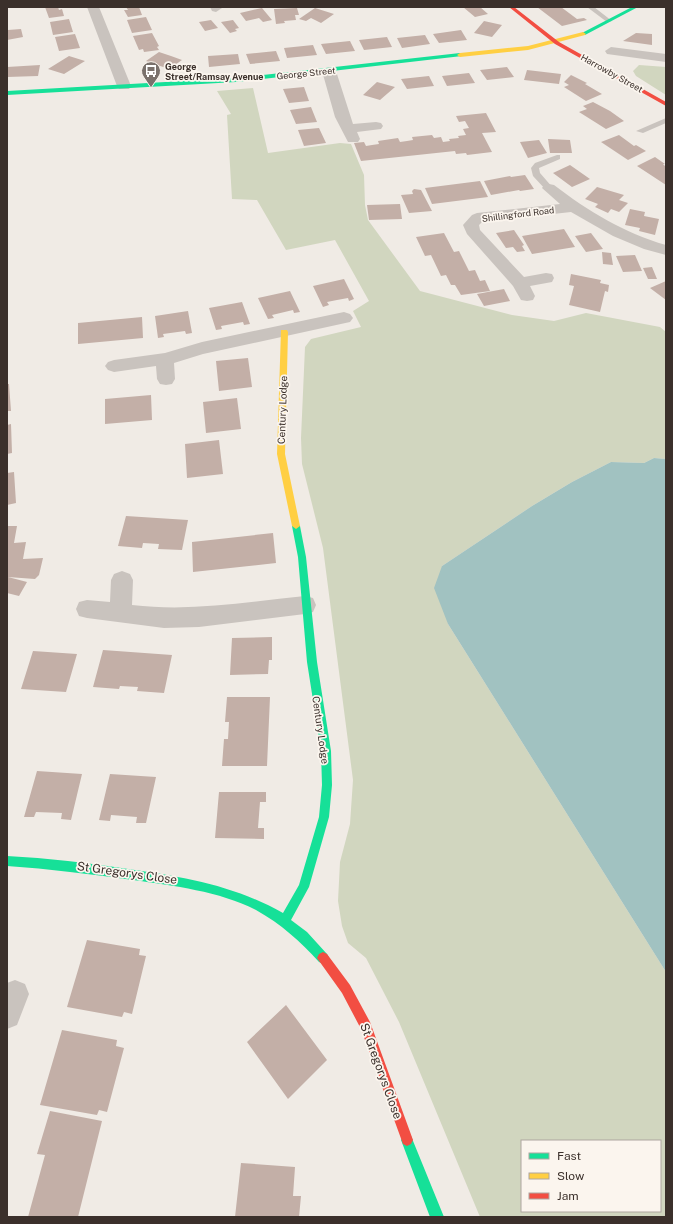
<svg xmlns="http://www.w3.org/2000/svg" width="673" height="1224" viewBox="0 0 673 1224" font-family="'Public Sans',sans-serif">
<rect width="100%" height="100%" fill="#f0ebe5"/>
<!-- green -->
<path fill="#d1d6bf" fill-rule="evenodd" d="M639,65L666,67V95L636,76L633,71Z
M253,88L268,153L340,143L351,144L364,175L365,205L368,220L420,291L512,315L554,321L586,313L660,327L666,332V459L654,458L644,463L611,462L572,482L532,506L442,566L448,624L666,972V1217H480L399,1022L366,958L348,943L342,926L338,901L340,862L350,824L353,780L323,548L302,464L301,438L305,347L311,339L361,327L353,311L369,301L335,240L286,250L257,200L232,199L227,115L231,114L217,91ZM522,1141H660V1211H522Z"/>
<!-- water -->
<path fill="#a1c2c1" d="M654,458L666,459V972L448,624L434,588L442,566L532,506L572,482L611,462L644,463Z"/>
<!-- building -->
<path fill="#c3afa7" d="M45,7H58L59,10L62,9L64,16L49,18Z
M126,7H139L142,15L128,17L124,10H128Z
M463,7H480L488,14L475,17Z
M537,7H561L577,19L584,18L587,20L562,26Z
M262,8L272,20L263,22L259,18L246,21L240,13Z
M297,8L299,15H295L296,20L284,21L285,23L276,24L274,9Z
M315,8L334,14L321,23L311,18L306,21L299,19Z
M146,17L152,30L132,33L127,20Z
M69,19L73,32L53,35L50,22Z
M211,20L218,28L205,31L199,22Z
M233,20L239,28L235,29L237,31L230,33L221,22Z
M484,21L502,25L492,37L474,33Z
M21,29L23,37L7,40L8,30Z
M461,30L467,40L439,43L433,34Z
M152,33L159,46L157,47L159,50L144,52L143,49L139,50L133,36Z
M636,33L652,34V45L623,41Z
M75,34L80,48L59,51L55,37Z
M425,35L430,44L402,48L397,38Z
M387,37L392,47L364,50L359,40Z
M350,41L355,51L326,54L321,44Z
M313,45L317,55L287,58L284,48Z
M276,51L280,61L250,64L246,54Z
M159,52L171,56L182,60L169,69L146,61Z
M238,54L240,64L209,67L208,56Z
M69,56L85,61L64,74L48,69Z
M40,65L38,76L7,77V67Z
M507,67L514,77L487,80L480,70Z
M527,70L561,74L559,84L524,80Z
M469,73L475,83L447,86L442,76Z
M571,75L587,83L585,84L602,94L586,101L564,87L569,85L564,82Z
M429,76L434,86L407,89L401,79Z
M377,82L395,87L380,100L363,95Z
M304,87L309,101L289,103L283,89Z
M593,102L610,111L624,121L606,129L579,112L587,109L583,106Z
M311,107L317,122L296,124L290,110Z
M486,113L496,132L482,133L492,152L467,155L466,153L456,154L455,151L361,161L354,143L364,142L366,146L372,145L379,144L378,141L398,138L400,142L407,141L413,140L412,137L432,135L434,138L441,137L443,142L450,141L449,139L459,138L458,136L466,135L463,129L469,128L465,121L459,122L456,116Z
M319,128L326,143L304,146L298,130Z
M619,135L634,146L636,145L646,151L628,160L601,142Z
M548,139L570,140L572,153H550Z
M539,140L547,153L528,158L520,142Z
M655,157L665,164H663L666,167V185L637,166Z
M570,165L590,179L572,187L553,173Z
M525,175L534,189L520,191L519,190L491,195L484,181L510,176L511,177Z
M480,181L488,197L432,204L425,188Z
M597,187L624,195L619,200L628,203L619,212L611,209L608,213L595,207L598,204L585,199Z
M414,189L421,190L432,211L409,213L401,195L413,194L412,191Z
M400,204L402,219L369,220L367,205Z
M630,209L645,212L644,216L659,219L655,235L639,231L640,228L625,225Z
M564,229L575,247L532,254L522,236Z
M514,230L524,245L522,246L525,251L517,252L513,247L506,248L496,233Z
M444,233L454,252L459,251L469,271L475,270L480,281L485,280L490,291L461,295L455,285H451L446,275L441,276L431,255L425,256L416,237Z
M591,233L603,249L586,252L575,236Z
M602,252L611,253L613,265L603,264Z
M635,255L642,271L623,272L616,256Z
M652,267L657,279H648L643,268Z
M571,274L601,280L600,283L609,285L608,292L605,291L600,312L569,305L574,286L569,285Z
M344,279L354,299L349,301L348,298L337,300L327,302L329,305L323,307L313,286Z
M666,281V300L650,288Z
M504,289L510,301L484,306L477,294Z
M290,291L300,312L294,313L293,310L272,315L274,318L268,319L258,298Z
M242,302L250,324L244,325L243,322L221,326L222,329L216,330L209,308Z
M188,311L192,333L186,334L185,331L163,334L164,337L158,338L155,316Z
M142,317L143,338L78,344V323Z
M248,358L252,387L219,391L216,361Z
M7,384H9L11,411H7Z
M151,395L152,420L105,424V399Z
M237,398L241,429L206,433L203,402Z
M11,424L12,453L7,454V425Z
M219,440L223,474L187,478L185,444Z
M14,472L16,503L7,505V473Z
M126,516L188,520L182,550L158,549L159,544L143,543L142,548L118,546Z
M7,526H17L14,543L26,542L23,559L43,558L39,575L35,579L8,577L27,582L19,596L7,593Z
M273,533L276,563L193,572L192,542Z
M272,637V660H269L268,674L230,675L232,638Z
M103,650L172,655L164,693L137,691L138,687L120,686L119,689L93,687Z
M33,651L77,654L66,692L21,689Z
M227,697H270L267,766H222L224,739H228L229,722H225Z
M37,771L82,774L71,820L61,819L62,813L36,812L34,817H24Z
M110,774L156,777L146,823H136L137,817L111,815L110,821L99,820Z
M219,792H266V802H260L258,828H264V839L215,838Z
M87,940L140,949L139,955L146,956L132,1014L124,1012L122,1017L67,1007Z
M286,1005L327,1060L288,1099L247,1042Z
M62,1030L117,1040L116,1046L124,1048L107,1112L99,1110L97,1115L40,1105Z
M50,1111L102,1121L78,1217H28L45,1155L37,1154Z
M241,1163L295,1167L293,1196H301L299,1217H235Z"/>
<g fill="none" stroke-linecap="round" stroke-linejoin="round">
<!-- lane -->
<path fill="#c9c3be" fill-rule="evenodd" d="M587,7H594L612,21L607,22Z
M666,118V123L643,133L636,131Z
M557,155H560V159L539,168L540,173L553,188L546,190L533,176L531,168L535,163Z"/>
<!-- street -->
<path fill="#c9c3be" fill-rule="evenodd" d="M87,7H99L131,86L129,89H119L117,86Z
M210,7H222V8L216,12L212,11Z
M611,47L666,54V62L607,54L605,51Z
M329,67L336,71L353,124L376,122L381,123L383,126L381,129L357,132L360,139L358,142H348L335,117L322,71Z
M549,184L554,185C588,211 624,233 666,245V255L644,249L613,236L571,212L482,222L479,225L480,230L524,277L546,273L552,274L554,278L552,282L530,286L535,296L533,300L527,301L521,300L513,286L467,234L463,225L472,215L477,213L560,204L542,188L544,185Z
M344,312L350,314L353,318L350,322L203,354L174,363L175,379L172,384L166,385L160,384L157,379L156,366L114,372L108,370L105,366L108,362L114,360L165,353L202,342Z
M122,571L130,574L133,580L132,605C191,612 247,602 305,596L313,598L316,605L313,612L305,614L199,627L164,628L87,618L79,616L76,609L79,602L87,600L110,602L111,580L114,574Z
M15,980L25,984L29,994L17,1025L7,1029V983Z"/>
<!-- fast -->
<path fill="#16e098" fill-rule="evenodd" d="M632,7H638L585,35L580,34Z
M460,53L462,54V56L236,82L7,95V91L236,78Z
M296,523L300,526L306,557L317,662L331,751L332,785L329,817L309,887L291,920L307,932L327,954L329,958L327,962L323,964L319,962C300,941 281,924 256,910C219,891 174,886 133,880C91,874 49,869 7,866V856C48,858 88,863 128,869C184,877 233,885 283,913L299,885L319,817L322,785L321,751L307,662L298,557L292,526Z
M407,1134L411,1136L444,1217H430L401,1140L403,1136Z"/>
<!-- slow -->
<path fill="#ffcf43" fill-rule="evenodd" d="M583,32L586,34L585,35L528,50L460,57L457,55L460,53L528,46Z
M281,330H287L288,332L285,454L300,526L296,529L292,526L277,454Z"/>
<!-- jam -->
<path fill="#f24e42" fill-rule="evenodd" d="M509,7H514L559,42L666,102V106L555,44Z
M323,952L327,954L350,985L370,1022L413,1140L411,1144L407,1146L403,1144L361,1029L342,993L317,958L319,954Z"/>
</g>
<!-- icons -->
<defs>
<g id="bus-pin" transform="scale(1)"><path d="M0 17L-7.5 6A9.5 9.5 0 1 1 7.5 6Z" fill="#7a716c" stroke="#fbf5ee"/><path d="M-5-6H5V4H4V6H2V4H-2V6H-4V4H-5ZM-3.5-4V0h7V-4ZM-3.5 1.2v1.5H-2V1.2ZM2 1.2v1.5H3.5V1.2Z" fill="#fff"/></g>
</defs>
<g fill-rule="evenodd">
<use href="#bus-pin" x="151" y="71"/>
</g>
<g text-anchor="middle" dominant-baseline="central" stroke-width="3.5" stroke-linejoin="round" paint-order="stroke">
<!-- far-poi labels -->
<g font-size="9" font-weight="bold" fill="#3b302b" stroke="#fbf5ee" text-anchor="start">
<text x="165" y="66">George<tspan x="165" dy="10">Street/Ramsay Avenue</tspan></text>
</g>
<!-- far-street labels -->
<g font-size="9" fill="#3b302b" stroke="#fbf5ee">
<text transform="translate(306 73) rotate(-6)">George Street</text>
<text transform="translate(612 73) rotate(29)">Harrowby Street</text>
<text transform="translate(518 214) rotate(-7)">Shillingford Road</text>
</g>
<!-- street labels -->
<g font-size="10" fill="#3b302b" stroke="#fbf5ee">
<text transform="translate(282 410) rotate(-88)">Century Lodge</text>
<text transform="translate(321 730) rotate(82)">Century Lodge</text>
</g>
<!-- near-street labels -->
<g font-size="12" fill="#3b302b" stroke="#fbf5ee">
<text transform="translate(127 873) rotate(8)">St Gregorys Close</text>
<text transform="translate(381 1071) rotate(70)">St Gregorys Close</text>
</g>
</g>
<!-- border -->
<rect width="673" height="1224" fill="none" stroke="#3b302b" stroke-width="16"/>
<!-- legend -->
<rect x="521" y="1140" width="140" height="72" fill="#fbf5ee" stroke="#aea6a0"/>
<rect x="529" y="1153" width="20" height="6" fill="#16e098" stroke="#aea6a0"/>
<text x="557" y="1160" font-size="12" fill="#3b302b">Fast</text>
<rect x="529" y="1173" width="20" height="6" fill="#ffcf43" stroke="#aea6a0"/>
<text x="557" y="1180" font-size="12" fill="#3b302b">Slow</text>
<rect x="529" y="1193" width="20" height="6" fill="#f24e42" stroke="#aea6a0"/>
<text x="557" y="1200" font-size="12" fill="#3b302b">Jam</text>
</svg>
